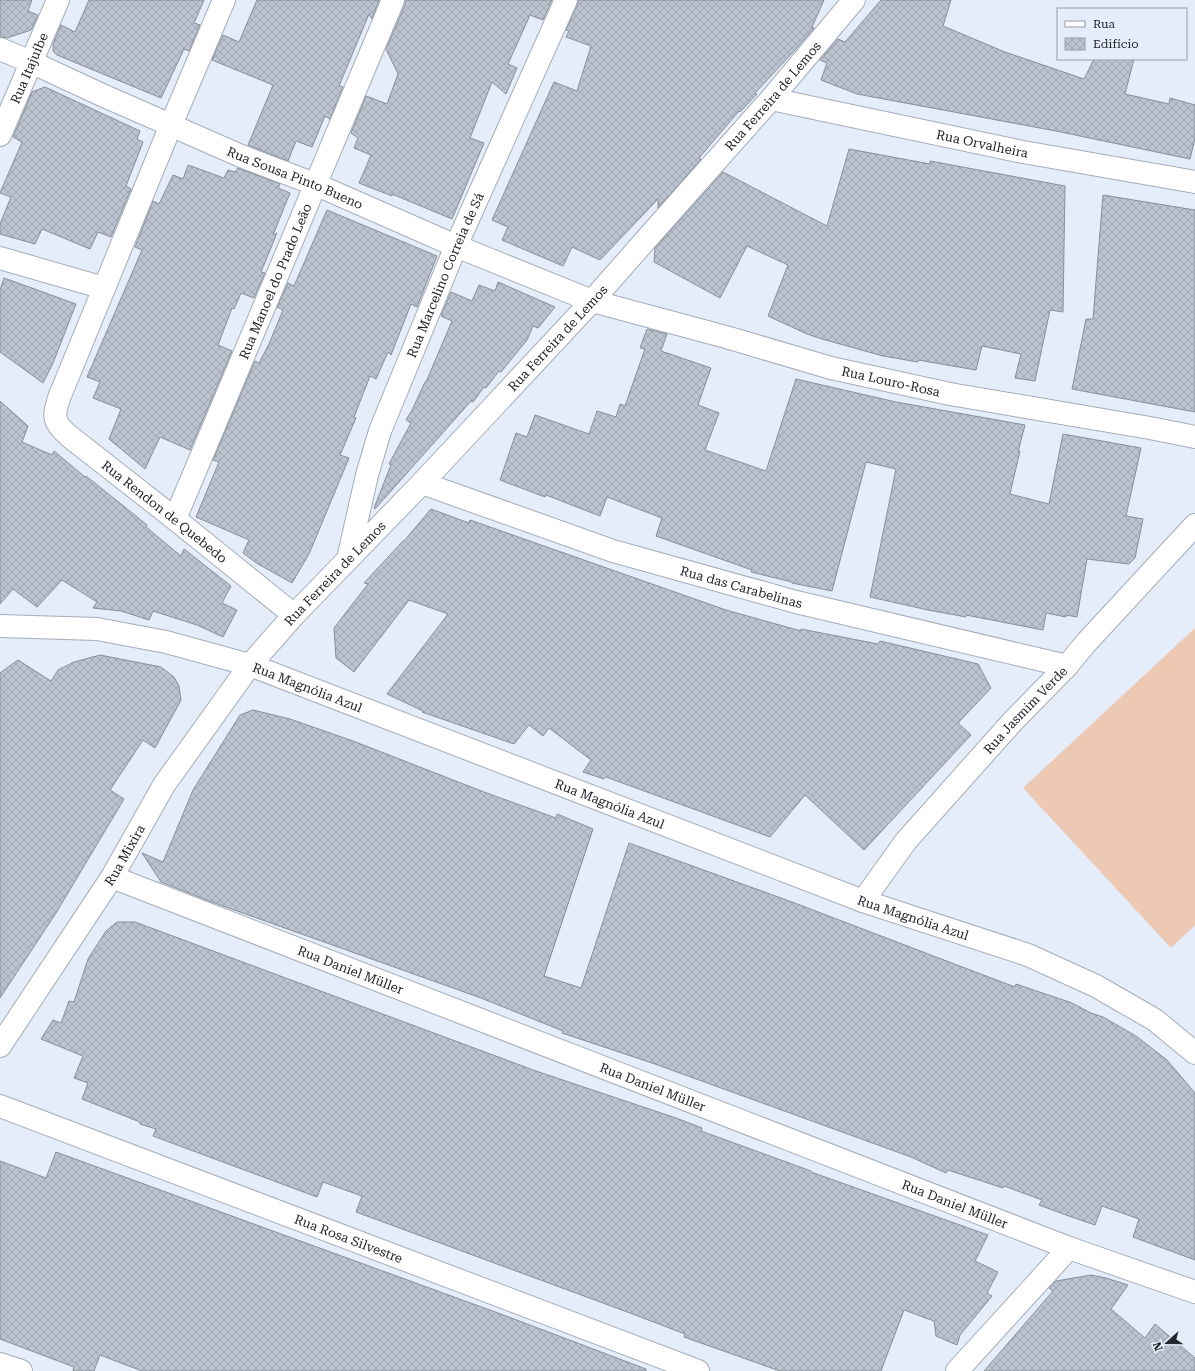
<svg xmlns="http://www.w3.org/2000/svg" width="1195" height="1371" viewBox="0 0 1195 1371" font-family="'Roboto Serif',serif">
<defs>
<pattern id="building-cross-hatch" width="8" height="8" patternUnits="userSpaceOnUse"><rect width="8" height="8" fill="#bbc3cf"/><path d="M0 0l8 8M0 8l8-8" fill="none" stroke="#a0a7b2"/></pattern>
</defs>
<rect width="100%" height="100%" fill="#e5edfa"/>
<!-- grass -->
<path fill="#edc8b3" d="M1195,628V925L1171,948L1023,788Z"/>
<!-- building -->
<path fill="url(#building-cross-hatch)" stroke="#878e99" d="M0,0H32L28,11L38,15L31,30L7,38L0,37Z
M89,0H204L194,23L200,25L189,51L184,49L161,98L57,55L53,51V44L61,25L75,32Z
M257,0H379L372,19L369,14L339,86L343,87L330,119L325,116L312,147L296,141L288,161L248,145L273,85L212,60L223,35L239,42Z
M405,0H552L543,20L530,15L508,64L517,68L506,94L492,82L470,138L484,143L452,219L392,194V196L359,183L371,155L354,148L358,138L351,133L366,96L387,104L398,74L386,49L405,5Z
M578,0H824L812,27L814,28L795,50L755,93L757,94L740,112L739,111L699,158L701,159L658,208V199L600,260L572,247L563,266L502,240L508,227L492,220L554,82L577,91L591,46L566,37L569,31L566,30L577,5Z
M881,0H951L943,26L1005,52L1084,79L1094,59H1134L1125,94L1169,104L1170,98L1195,105V138L1190,159L1056,131L857,94L821,80L827,63L820,60L838,39L845,42Z
M45,87L140,131L137,139L143,142L126,186L131,189L111,237L98,232L90,249L42,229L35,244L0,234V224L11,197L0,193L22,142L13,137L32,92Z
M849,149L930,164V161L1065,186L1063,312L1050,310L1035,381L1015,378L1021,354L982,346L976,370L918,360V362L883,356L822,339L807,334L768,316L788,265L747,246L720,298L654,262L655,248L723,172L827,226Z
M188,165L224,178L228,170L235,172L238,168L280,184L278,188L290,193L273,235L277,233L261,272L265,273L254,298L241,293L234,309L232,308L218,345L232,351L190,450L160,437L145,469L109,439L121,409L93,398L100,382L87,377L142,250L135,247L153,201L159,204L173,175L183,179Z
M1103,195L1195,210V412L1072,389L1086,319H1093Z
M327,210L437,256L417,307L411,304L391,355L388,352L376,379L370,376L354,417L356,418L340,455L349,458L309,554L292,583L258,564L243,553L249,540L196,517L219,462L213,460L255,361L259,363L269,344L283,310L277,307L288,283L294,286Z
M4,278L76,304L53,363L43,383L0,352V290Z
M498,282L555,307L538,328L533,326L527,340L501,372L499,371L486,388L484,387L473,402L471,401L375,509L374,508L391,465L389,464L411,423L406,420L412,410L425,382H426L452,321L441,316L451,292L472,301L479,285L495,291Z
M647,329L667,334L661,351L711,368L698,405L719,413L705,450L766,471L796,379L896,402L1025,425L1018,452L1020,451L1010,494L1049,504L1063,434L1141,448L1126,516L1143,519L1135,558L1129,564L1087,559L1077,617L1066,615V617L1046,613L1043,630L966,615V617L928,610L870,597L896,469L866,462L832,591L792,583V582L751,572L752,570L656,536L662,518L607,497L600,516L546,495L545,497L500,480L516,433L527,437L535,415L589,434L597,411L616,417L620,404L625,406L645,349L640,348Z
M0,401L28,426L22,442L52,455L54,451L85,477L86,476L131,512L147,525L146,527L181,556L184,549L231,586L222,603L237,610L223,637L197,625L153,611L149,620L121,611L93,608L97,602L62,580L37,607L13,589L0,604Z
M431,509L469,523L470,520L726,610L801,631V629L878,644L880,641L978,664L991,688L958,723L971,735L864,850L805,795L770,837L606,777L604,779L583,772L591,760L549,728L543,736L529,725L514,744L422,712L423,711L387,694L448,614L409,600L354,672L336,658L334,628L368,584L364,583L403,541H404Z
M100,655L161,667L174,677L179,686L181,700L155,748L143,740L110,790L124,799L56,913L0,998V673L18,660L51,681L58,670L74,662Z
M253,710L290,719L353,741L484,792L556,818L557,814L593,829L544,976L581,988L629,843L792,902L978,973L1015,987L1016,984L1072,1003L1091,1013L1103,1017L1136,1036L1167,1060L1195,1093V1260L1133,1237L1139,1219L1102,1206L1095,1225L1066,1215L1039,1205L1042,1200L1004,1186L1003,1188L948,1170L946,1173L911,1157L655,1064L562,1033L563,1031L481,998L209,901L161,882L142,853L163,862L193,790L240,715Z
M117,922H135L536,1071L676,1118L702,1128L701,1131L811,1171V1172L988,1235L975,1261L998,1272L987,1293L992,1296L960,1335L957,1345L936,1336L934,1321L904,1310L881,1371H780L684,1337L685,1334L630,1313L356,1212L362,1196L323,1182L317,1197L153,1136L156,1129L140,1124V1122L82,1099L88,1083L74,1078L83,1056L41,1039L53,1020L61,1023L69,1001L74,1002L88,959L106,931Z
M56,1152L498,1313L646,1369V1371H142L100,1355L94,1371H73L74,1367L0,1339V1161L46,1178Z
M1091,1275L1106,1278L1128,1285L1111,1309L1145,1338L1155,1324L1195,1358V1371H984L1053,1291L1049,1288L1056,1281Z"/>
<g fill="none" stroke-linecap="round" stroke-linejoin="round">
<!-- minor casing -->
<g stroke="#a5adb9" stroke-width="24">
<g id="minor">
<path id="s1" d="M224,0L171,125L59,398C53,417 53,422 69,436L175,519L294,615"/>
<path id="s2" d="M0,49L31,62L102,95L241,156L317,185L456,246L592,301L726,337L831,368L950,394L1150,428L1195,437"/>
<path id="s3" d="M771,99L1023,152L1195,182"/>
<path d="M0,258L104,288"/>
<path id="s4" d="M422,483L613,551L796,602L1067,666"/>
<path id="s5" d="M175,519L393,0"/>
<path id="s6" d="M348,559L367,475L380,431L456,246L566,0"/>
<path id="s7" d="M0,626L97,629L166,642L250,665L863,901L1028,955L1096,986L1155,1020L1195,1053"/>
<path id="s8" d="M112,877L1069,1248L1195,1292"/>
<path id="s9" d="M863,901L906,841L1013,721L1067,666L1085,644L1195,525"/>
<path id="s10" d="M0,1046L112,877L164,785L250,665L294,615L422,483L592,301L651,234L771,99L854,0"/>
<path id="s11" d="M0,1106L698,1371"/>
<path d="M0,1364L21,1371"/>
<path d="M957,1371L1069,1248"/>
</g>
</g>
<!-- major casing -->
<g stroke="#a5adb9" stroke-width="24">
<g id="major">
<path id="s12" d="M0,135L58,0"/>
</g>
</g>
<!-- minor -->
<use href="#minor" stroke="#fff" stroke-width="22"/>
<!-- major -->
<use href="#major" stroke="#fff" stroke-width="22"/>
</g>
<g text-anchor="middle" dominant-baseline="central" stroke-width="3" stroke-linejoin="round" paint-order="stroke">
<!-- street labels -->
<g font-size="13" fill="#23262b" stroke="#e5edfa">
<text stroke="none"><textPath href="#s12" startOffset="73">Rua Itajuíbe</textPath></text>
<text stroke="none"><textPath href="#s10" startOffset="1229">Rua Ferreira de Lemos</textPath></text>
<text stroke="none"><textPath href="#s3" startOffset="216">Rua Orvalheira</textPath></text>
<text stroke="none"><textPath href="#s2" startOffset="322">Rua Sousa Pinto Bueno</textPath></text>
<text stroke="none"><textPath href="#s6" startOffset="301">Rua Marcelino Correia de Sá</textPath></text>
<text stroke="none"><textPath href="#s5" startOffset="258">Rua Manoel do Prado Leão</textPath></text>
<text stroke="none"><textPath href="#s10" startOffset="905">Rua Ferreira de Lemos</textPath></text>
<text stroke="none"><textPath href="#s2" startOffset="953">Rua Louro-Rosa</textPath></text>
<text stroke="none"><textPath href="#s1" startOffset="596">Rua Rendon de Quebedo</textPath></text>
<text stroke="none"><textPath href="#s10" startOffset="581">Rua Ferreira de Lemos</textPath></text>
<text stroke="none"><textPath href="#s4" startOffset="336">Rua das Carabelinas</textPath></text>
<text stroke="none"><textPath href="#s7" startOffset="316">Rua Magnólia Azul</textPath></text>
<text stroke="none"><textPath href="#s9" startOffset="251">Rua Jasmim Verde</textPath></text>
<text stroke="none"><textPath href="#s7" startOffset="640">Rua Magnólia Azul</textPath></text>
<text stroke="none"><textPath href="#s10" startOffset="228">Rua Mixira</textPath></text>
<text stroke="none"><textPath href="#s7" startOffset="964">Rua Magnólia Azul</textPath></text>
<text stroke="none"><textPath href="#s8" startOffset="256">Rua Daniel Müller</textPath></text>
<text stroke="none"><textPath href="#s8" startOffset="580">Rua Daniel Müller</textPath></text>
<text stroke="none"><textPath href="#s8" startOffset="904">Rua Daniel Müller</textPath></text>
<text stroke="none"><textPath href="#s11" startOffset="373">Rua Rosa Silvestre</textPath></text>
</g>
</g>
<!-- legend -->
<rect x="1057" y="8" width="130" height="52" fill="#e5edfa" stroke="#979da7"/>
<rect x="1065" y="21" width="20" height="6" fill="#ffffff" stroke="#979da7"/>
<text x="1093" y="28" font-size="12" fill="#23262b">Rua</text>
<rect x="1065" y="38" width="20" height="12" fill="url(#building-cross-hatch)" stroke="#979da7"/>
<text x="1093" y="48" font-size="12" fill="#23262b">Edifício</text>
<!-- north arrow -->
<g transform="translate(1167 1343) rotate(249)" stroke="#e5edfa" stroke-width="3" paint-order="stroke">
<path d="M0-3L7 15L0 10L-7 15Z" fill="#23262b"/>
<text y="-6" font-size="11" font-weight="bold" text-anchor="middle" fill="#23262b">N</text>
</g>
</svg>
